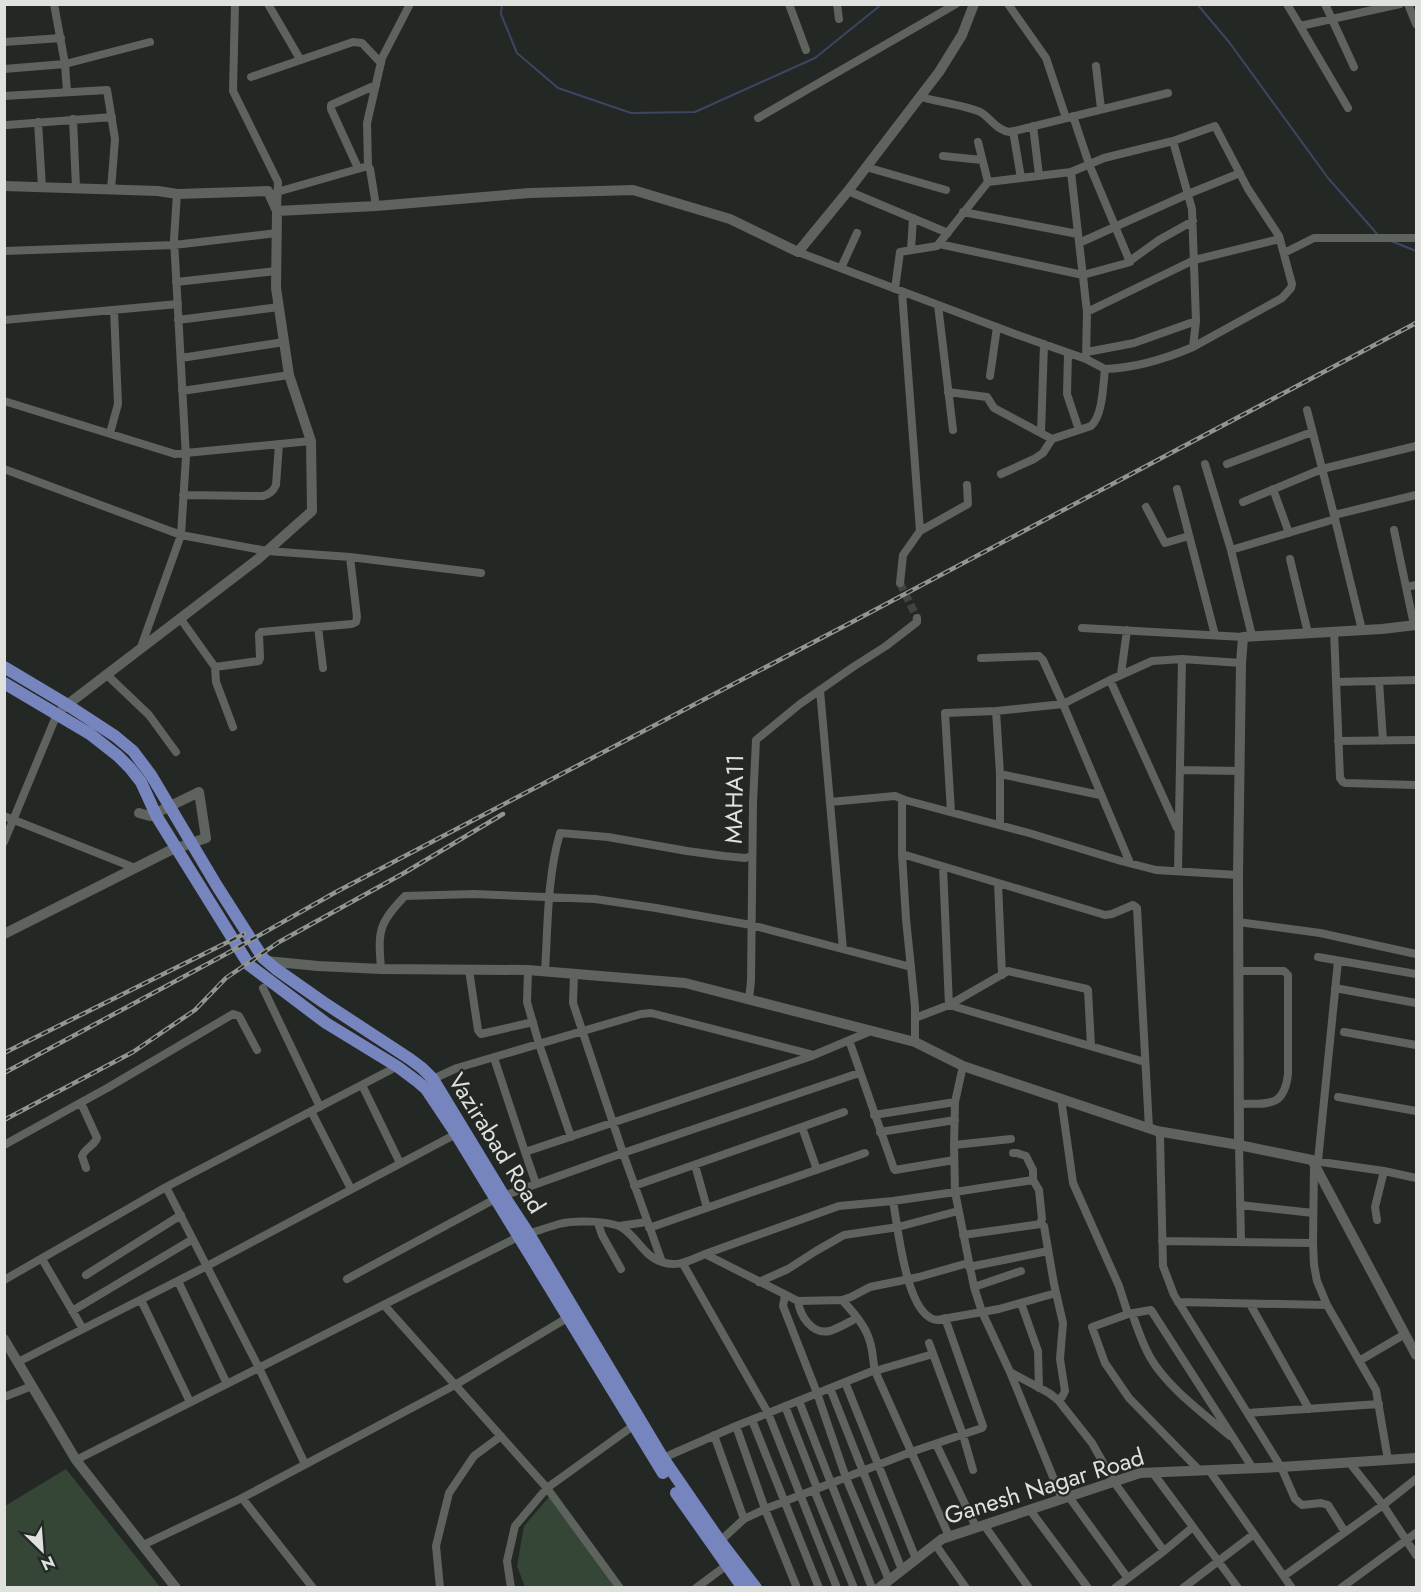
<svg xmlns="http://www.w3.org/2000/svg" width="1421" height="1592" viewBox="0 0 1421 1592" font-family="Jost,sans-serif">
<rect width="100%" height="100%" fill="#242824"/>
<!-- green -->
<path fill="#354637" d="M66,1469L160,1587H5V1506Z
M549,1497L616,1587H525L517,1566L524,1526Z"/>
<g fill="none" stroke-linecap="round" stroke-linejoin="round">
<!-- stream -->
<path stroke="#3e4563" stroke-width="2" d="M502,4L501,14L517,53L558,88L631,113L695,112L815,58L882,4
M1197,4L1229,42L1328,178L1378,235
M1391,241L1416,251"/>
<!-- street-tunnel -->
<path stroke="#404440" stroke-width="8" stroke-dasharray="8 4" stroke-linecap="butt" d="M900,583L917,618"/>
<!-- street -->
<path stroke="#5e635e" stroke-width="8" d="M54,4L65,64L67,92
M235,4L233,91L278,182L277,209
M268,4L300,59
M789,4L806,50
M837,4L839,19
M1008,4L1046,58L1066,118
M1287,4L1348,108
M1325,4L1354,67
M1408,4L1416,24
M1300,26L1400,4
M4,42L61,38
M1096,66L1101,109
M4,69L65,64L150,42
M251,77L353,42L362,43L381,63
M4,96L107,90L115,139L111,190
M921,97C934,101 973,107 982,113C992,120 998,131 1010,132L1168,93
M1073,116L1089,164L1130,262
M758,118L956,4
M73,119L76,188
M38,122L42,187
M7,125L112,117
M1033,126L1039,175
M1013,131L1021,178
M1173,141L1215,126L1248,189L1279,236L1292,284L1291,288L1282,298L1193,347
M978,142L988,182
M943,156L982,160
M368,166L367,123L382,58L410,4
M866,167L946,190
M358,168L331,109V105L376,85
M1071,172L1104,158L1173,141L1192,209L1196,321L1193,347C1165,359 1136,368 1105,369
M848,191L948,233
M277,192L368,166L370,169L376,206
M963,212L1078,234
M1079,243L1188,194L1240,173
M939,244L1083,275L1127,263L1159,240L1193,221
M911,250L913,218
M4,251L174,245L277,233
M798,252L1015,334L1086,359L1105,369C1103,385 1103,415 1091,426L1052,439L1043,453L1034,459L1001,474
M1284,253L1314,238H1416
M841,268L857,233
M176,282L276,271
M895,289L900,252L937,246L988,182L1071,172L1087,312L1086,359
M938,305L953,430
M1087,312L1194,260L1280,239
M4,320L178,304
M178,320L279,307
M1087,352L1134,343L1196,321
M1068,353L1067,394L1079,430
M181,358L284,342
M990,376L997,327
M182,391L289,375
M948,392L987,397L994,408L1052,439
M4,401L175,454L311,441
M1307,410L1335,519L1362,630
M110,433L118,404L114,310
M1041,433L1044,344
M1205,464L1231,550L1252,636
M1227,464L1312,432
M4,469L181,535L267,551L350,557L481,573
M1177,489L1215,635
M1273,489L1289,533
M183,495L263,496C269,494 273,492 276,485L279,444
M1243,502L1322,469L1416,446
M1146,507L1165,543L1189,536
M1334,515L1416,495
M1394,530L1414,625
M920,531L968,504L967,485
M1231,550L1335,519
M1290,559L1308,633
M900,583L903,555L920,531L902,292
M1406,587L1416,585
M180,618L215,667L216,682L233,727
M318,627L323,668
M1082,628L1243,637
M1334,631L1340,778L1343,782L1345,783L1416,785
M141,647L181,535L186,457L174,239L177,194
M981,658L1039,656L1043,660L1063,704L1110,680L1152,661L1182,659L1241,663
M215,667L259,661L260,658L259,634L261,632L352,624L356,622L357,617L350,557
M106,674L149,715L176,752
M1121,674L1127,630
M1110,680L1177,828
M1379,681L1383,741
M1336,682L1416,680
M820,690L843,949
M996,711L1000,774
M1338,741L1416,740
M1180,770L1239,771
M830,802L895,796L905,800
M951,812L945,713L996,711L1063,704L1130,863
M4,816L135,868
M1000,825V774L1100,795
M4,842L57,714
M902,854L1105,915L1112,914L1133,905L1137,908L1149,1128
M943,867L949,1005L1008,971L1087,989L1088,990L1091,1046
M1178,871L1182,659
M998,883L1002,975
M1238,922L1320,933L1416,954
M1318,957L1416,974
M381,969C378,931 378,924 405,896L474,894L595,899L656,908L751,925L911,967
M469,970L478,1030L481,1034L533,1022
M528,970L527,1002L539,1044L571,1137
M545,971C548,925 547,878 560,833L608,837L687,851L724,856L745,858L752,856
M1238,971H1284L1288,975V1074C1284,1109 1267,1103 1239,1104
M574,974L573,1003L623,1153L859,1073
M263,988L320,1107
M1335,988L1416,1003
M749,999L751,981L753,803L756,740L800,704L853,667L886,646L917,622V618
M915,1018L949,1005L1145,1062
M1344,1032L1416,1045
M849,1040L894,1169L895,1170L954,1160
M915,1042V1007L906,919L902,854V804L905,800L1029,833L1121,861L1156,870L1238,875
M494,1058L525,1152
M362,1085L400,1163
M423,1086L433,1079L457,1068L641,1014L651,1013L814,1055L871,1031
M1338,1097L1416,1111
M1061,1098L1073,1183L1119,1286L1128,1314
M81,1103L97,1138C94,1146 85,1148 82,1156L86,1168
M311,1111L351,1189
M874,1115L955,1102
M802,1127L817,1170
M1157,1131L1160,1136L1163,1266L1174,1295L1281,1467L1295,1499L1302,1505L1321,1503L1328,1505L1345,1532
M880,1132L955,1120
M4,1145L109,1087L233,1014L239,1016L257,1050
M954,1145L1011,1139
M1239,1145L1241,1242
M1013,1153H1017L1026,1156L1033,1170V1180L1039,1190L1042,1219L1040,1223L1041,1224
M1314,1161L1384,1171L1416,1178
M1318,1161L1338,961
M695,1165L707,1208
M1314,1166L1313,1243L1314,1265L1317,1281L1327,1305L1376,1390L1388,1460
M1033,1180L955,1192L974,1287L982,1312L1010,1372L1062,1499
M536,1184L525,1152L812,1056
M634,1186L844,1112
M166,1187L259,1368L305,1464
M893,1201C898,1227 906,1317 937,1320L999,1309L1056,1293
M1240,1205L1313,1213
M1377,1220L1375,1207L1384,1171
M598,1223L602,1235L621,1269
M619,1226L647,1222
M649,1228L865,1153
M963,1235L1041,1224L1044,1226L1054,1284L1063,1323L1060,1359L1065,1391L1062,1397L1058,1400
M1162,1241L1313,1243
M705,1254L839,1206L893,1201L955,1192L954,1145L955,1102L963,1066
M42,1259L83,1329
M683,1264L768,1413L837,1588
M969,1267L1048,1251
M86,1275L181,1215
M347,1279L495,1199L623,1153L662,1262C677,1268 691,1260 705,1254L798,1301L842,1300C853,1312 866,1326 870,1342C873,1351 873,1362 875,1371L949,1536
M4,1280L166,1187L398,1066
M178,1281L227,1384
M759,1282L788,1269L816,1251L844,1235L898,1227L958,1211
M974,1287L1021,1271
M785,1295L783,1306L817,1393L846,1478L889,1580
M141,1300L190,1402
M842,1300L851,1297L870,1287L919,1277L968,1263
M798,1301C800,1316 812,1335 830,1331C839,1328 849,1322 857,1318
M1178,1302L1327,1305
M1021,1303L1038,1351L1039,1388
M1250,1304L1309,1409
M384,1305L547,1488L620,1588
M72,1311L193,1239
M1132,1313C1137,1327 1142,1343 1150,1357C1167,1387 1203,1413 1230,1436
M929,1343L963,1435L973,1470
M1359,1361L1405,1334
M18,1362L207,1266L456,1134
M875,1371L933,1354
M1010,1372L1049,1393L1058,1400L1092,1443L1114,1482L1164,1551L1193,1527L1153,1473
M845,1382L916,1559
M830,1388L902,1570
M4,1397L32,1386
M799,1401L872,1588
M785,1406L817,1488
M1248,1413L1379,1404
M752,1420L819,1588
M736,1426L765,1509L797,1588
M714,1435L744,1519
M936,1444L976,1527
M663,1458L736,1426L875,1370
M76,1460L518,1237C532,1233 545,1228 559,1224C573,1220 612,1220 624,1229C638,1239 645,1257 662,1262
M1349,1462L1383,1505L1416,1555
M1199,1470L1129,1398L1105,1363L1092,1327L1128,1314L1151,1310L1252,1467
M1209,1470L1292,1588
M814,1490L854,1588
M1069,1497L1127,1577
M242,1498L313,1588
M1030,1510L1088,1588
M984,1525L1029,1588
M1193,1527L1238,1588
M719,1542L744,1519L765,1509L911,1452L982,1428L983,1426L945,1318
M935,1544L966,1588
M143,1545L242,1498L455,1385L567,1318
M1284,1576L1383,1505L1416,1479
M440,1588L436,1546L449,1493L474,1456L501,1436
M511,1588L507,1561L515,1526L547,1488L637,1423
M696,1588L727,1565
M1115,1588L1164,1551
M1183,1588L1254,1534
M1341,1588L1416,1533"/>
<!-- secondary -->
<path stroke="#5e635e" stroke-width="10" d="M4,186L158,191L177,194L268,191L277,211L276,288L289,375L311,441L312,511L258,559L63,708
M277,211L376,206L530,193L633,190L730,219L798,252L848,191L939,72L962,35L974,4
M4,934L169,851L206,838L199,792L150,816L139,813
M266,961L318,966L381,969L528,970L685,983L915,1042L963,1066L1157,1131L1239,1145L1312,1160L1416,1355
M1239,1145L1238,875L1241,663L1243,637L1382,629L1416,625
M4,1339L76,1460L176,1588
M879,1588L942,1539L1140,1473L1281,1467L1416,1458"/>
<!-- primary -->
<path stroke="#7785be" stroke-width="12" d="M4,667L66,704L115,736L133,751L151,775L217,886L263,958L276,969L323,1002L410,1059L422,1068L433,1079L504,1196L529,1234L663,1458L720,1541L756,1588
M4,683L90,734L118,756L130,768L141,782L157,817L249,965L326,1023L398,1067L418,1082L426,1089L456,1134L663,1473
M676,1493L743,1588"/>
<!-- rail casing -->
<g stroke="#929692" stroke-width="4.5">
<path id="rail" d="M4,1053L244,934
M4,1073L226,954L336,892L854,621L1416,323
M4,1120L133,1052L195,1010L226,978L279,942L404,873L503,814"/>
</g>
<!-- rail -->
<use href="#rail" stroke="#242824" stroke-width="2" stroke-dasharray="7" stroke-linecap="butt"/>
</g>
<g text-anchor="middle" dominant-baseline="central" stroke-width="4.5" stroke-linejoin="round" paint-order="stroke">
<!-- street labels -->
<g font-size="24" fill="#dee1de" stroke="#242824">
<text transform="translate(734 799) rotate(-89)">MAHA11</text>
<text transform="translate(497 1143) rotate(58)">Vazirabad Road</text>
<text transform="translate(1044 1486) rotate(-17)">Ganesh Nagar Road</text>
</g>
</g>
<!-- border -->
<rect width="1421" height="1592" fill="none" stroke="#dee1de" stroke-width="12"/>
<!-- north arrow -->
<g transform="translate(42 1550) rotate(155)" stroke="#242824" stroke-width="4.5" paint-order="stroke">
<path d="M0-4.5L10 22L0 15L-10 22Z" fill="#dee1de"/>
<text y="-9" font-size="16" font-weight="bold" text-anchor="middle" fill="#dee1de">N</text>
</g>
</svg>
